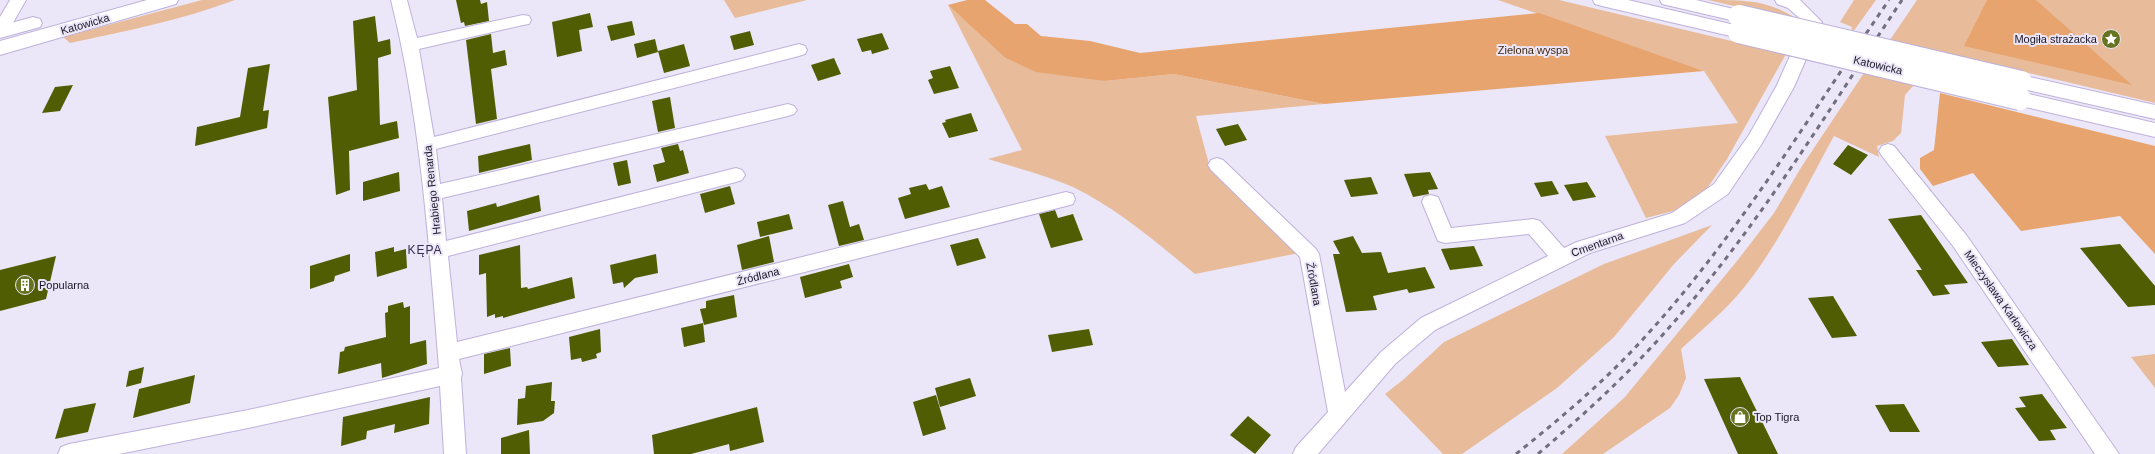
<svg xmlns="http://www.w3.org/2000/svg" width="2155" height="454" viewBox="0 0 2155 454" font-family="Helvetica,sans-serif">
<rect width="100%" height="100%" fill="#ebe7f8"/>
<!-- green -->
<path fill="#e8bb9a" d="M202,0H235C182,20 126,31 70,43L63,37Z
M724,0H807L735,18Z
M1498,0H1559L1786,54L1727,159L1704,193L1677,210L1646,218L1605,136L1738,123L1704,71Z
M1708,0C1746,0 1770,0 1800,21Z
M1854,0H1876L1850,36L1852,27L1840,22Z
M1917,0H2155V103L1890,40Z
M948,5L1004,57L1105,81L1174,74L1324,104L1196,116L1209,164L1299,253L1195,274C1156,242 1118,209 1073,187C1046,175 1016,168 988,159L1022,150Z
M1864,73L1914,85L1905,95L1901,133L1893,141L1877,146L1879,157L1834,136C1804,190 1777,250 1736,297C1719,316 1699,332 1681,349L1686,378L1679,395L1670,408L1603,454H1562L1624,398L1737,261L1774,213L1802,166Z
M1712,225L1674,264L1614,337L1557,388L1462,454H1443L1385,394L1404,379L1444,342L1604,264Z
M2155,354V388L2131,357Z"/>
<!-- forest -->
<path fill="#e7a46f" d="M967,0H985L1015,24H1027L1041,36L1090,41L1140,53L1539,13L1704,71L1324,104L1174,74L1105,81L1036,72L1004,57L948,5Z
M1987,0H2036L2132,85L1964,46Z
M1940,93L2155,146V254L2120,216L2021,231L1973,173L1933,186L1920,169V158L1934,150Z"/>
<!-- building -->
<path fill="#505d02" d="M456,0H480L481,4L487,2L489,21L465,26L464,22L461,23Z
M590,13L593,27L579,30L582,51L557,57L552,22Z
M375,16L378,42L390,39L391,54L378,58L380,125L397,121L399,138L349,151L350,190L336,195L328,97L357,90L353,21Z
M632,21L635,35L611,41L607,26Z
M750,31L754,45L734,50L730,36Z
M882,33L889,49L872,54L871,50L862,52L857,39Z
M491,34L493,53L505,50L507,65L491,69L497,119L476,124L466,40Z
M655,39L658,52L637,58L634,44Z
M684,44L690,66L664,73L658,51Z
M834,58L841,74L818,81L811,65Z
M270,64L263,111L269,110L267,128L195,146L197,127L240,117L248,68Z
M950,66L959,88L934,94L928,80L933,78L930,71Z
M73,85L60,111L42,113L55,87Z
M670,97L675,128L658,132L652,101Z
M971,113L978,131L949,138L942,123L946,122L945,120Z
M1238,124L1247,140L1225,146L1216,129Z
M530,144L532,160L479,173L478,156Z
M678,144L680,151L683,150L689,173L657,182L653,165L665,162L661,148Z
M1848,145L1868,155L1851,175L1833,164Z
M627,160L631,183L618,186L613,163Z
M399,172L400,191L363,201V182Z
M1430,172L1438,189L1428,190L1429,194L1413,197L1404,174Z
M1371,177L1378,194L1351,197L1344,180Z
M1552,181L1559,194L1541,197L1534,183Z
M1587,182L1596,197L1573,201L1564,185Z
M926,184L929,190L942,186L950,207L905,219L898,198L911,194L909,188Z
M730,186L735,204L705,213L700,194Z
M539,195L541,211L469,231L467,211L496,203L497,207Z
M843,201L850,227L859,224L864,240L839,246L828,205Z
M1055,210L1058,218L1073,214L1083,240L1051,248L1039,214Z
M789,214L793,229L760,237L757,222Z
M1921,215L1968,283L1944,285L1950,294L1933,296L1916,270H1922L1888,219Z
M769,236L774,262L742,270L737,245Z
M1353,236L1362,253L1381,252L1388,273L1425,267L1435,288L1409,293L1407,289L1373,296L1377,310L1346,312L1333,254H1340L1333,241Z
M978,238L986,258L957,266L950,245Z
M2120,244L2155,286V305L2128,307L2080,248Z
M520,245L521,288L527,287L528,289L572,277L575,298L503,318V316L495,318V314L487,317L486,273L479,275V255Z
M1474,246L1483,266L1450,270L1441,249Z
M394,247V252L406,249L407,268L377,277L375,252Z
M350,254V271L335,276L334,281L310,289V266Z
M656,254L658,273L635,278L624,288L623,282L613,284L610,265Z
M56,256L46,299L0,311V270Z
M849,264L853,277L840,281L842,288L805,298L800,277Z
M734,295L737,317L704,325L700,309L706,308V301Z
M1833,296L1857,336L1832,338L1808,298Z
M403,302L404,308L410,306V344L426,340L427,364L382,378L381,363L338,374L340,352L344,351L345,347L386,337L385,313L388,312V306Z
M703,323L705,342L684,347L681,328Z
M600,329L601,352L596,354L597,358L582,362L581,358L571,360L569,337Z
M1089,329L1093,345L1052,352L1048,335Z
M2012,339L2029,365L1998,367L1981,342Z
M510,348L511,366L484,374V354Z
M144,367L141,383L126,387L129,371Z
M195,375L190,403L133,418L139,389Z
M1740,377L1778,454H1738L1704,379Z
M970,378L976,396L940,407L935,388Z
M552,382L551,401H555L554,413L543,421L517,425L518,399L525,398L526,386Z
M2042,394L2067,428L2050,430L2056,440L2039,441L2015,408L2026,407L2019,397Z
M936,395L946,429L923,436L913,402Z
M430,397L429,424L394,433L395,424L367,431L366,439L341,446L343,417Z
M96,403L88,432L55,439L64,409Z
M1904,404L1920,432H1890L1875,405Z
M757,407L764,442L730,451L729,444L691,454H654L652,435Z
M1248,416L1271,435L1255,454L1230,435Z
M529,430L530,454H501V438Z"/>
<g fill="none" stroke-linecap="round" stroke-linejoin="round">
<!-- minor casing -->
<g stroke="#beb1db" stroke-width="2">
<path id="minor" d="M10,0H26L6,35L0,37V17Z
M391,0H407L417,38L523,15L529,16L531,20L529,24L523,25L419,49L434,137L799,44L805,46L807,50L805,54L799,56L436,149L440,184L788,104L794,106L797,110L794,114L788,116L442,198L446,241L736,168L742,170L745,175L742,180L736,182L448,256L457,342L1066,192L1073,194L1075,199L1073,204L1066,206L459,359L462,374L461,378L466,454H444L440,386L248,428L119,454H58L61,447L69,444L248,410L439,368C429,245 421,120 391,0Z
M1775,0H1800L1822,22L1794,87L1761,145L1728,194L1685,223L1590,253L1435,330L1395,364L1318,454H1293L1296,447L1328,412L1300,257L1211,170L1208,165L1211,160L1217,158L1223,160L1316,249L1319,254L1345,392L1381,352L1421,318L1548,256L1529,234L1445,243L1438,241L1422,202L1424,197L1431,195L1438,197L1451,228L1533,219L1540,221L1564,248L1577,242L1672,213L1714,184L1749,135L1776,87L1805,23L1788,8L1777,4Z
M1888,144L1894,146L1967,236L2119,454H2095L1953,246L1882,156L1879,151L1882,146Z"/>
</g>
<!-- major casing -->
<g stroke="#beb1db" stroke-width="2">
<path id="major" d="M147,0H178L176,4L0,55V41Z
M1593,0H1628L1739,26L1746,27L1749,32L1746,37L1739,38L1602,6L1595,4Z
M1660,0H1696L1746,12L1748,16L1746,20L1739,22L1662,4Z
M33,17L40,19L42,23L40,27L0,38V26Z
M2021,75L2155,105V119L2014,87L2011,82L2014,77Z
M2020,92L2155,123V137L2013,104L2010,99L2013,94Z"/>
</g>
<!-- minor -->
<use href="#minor" fill="#fff" fill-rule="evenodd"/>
<!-- major -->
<use href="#major" fill="#fff" fill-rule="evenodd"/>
<!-- rail -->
<path stroke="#726e7d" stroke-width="3" stroke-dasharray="5 5" stroke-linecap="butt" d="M1516,454C1561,418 1605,381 1644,338C1737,237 1811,113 1889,0
M1538,454C1575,422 1611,390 1644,355C1745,249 1821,121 1902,0"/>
<!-- major-bridge casing -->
<g stroke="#beb1db" stroke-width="24" stroke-linecap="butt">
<path id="major-bridge" d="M1739,16L2021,82
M1739,32L2020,99"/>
</g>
<!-- major-bridge -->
<use href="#major-bridge" stroke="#fff" stroke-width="22"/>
</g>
<!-- icons -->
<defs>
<g id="sight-disc" transform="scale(1)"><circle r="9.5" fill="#667421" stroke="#ebe7f8"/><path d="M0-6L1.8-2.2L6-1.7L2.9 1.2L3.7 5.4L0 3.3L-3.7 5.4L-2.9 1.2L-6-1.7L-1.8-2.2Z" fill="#fff"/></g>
<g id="building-disc" transform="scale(1)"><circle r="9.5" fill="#667421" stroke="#ebe7f8"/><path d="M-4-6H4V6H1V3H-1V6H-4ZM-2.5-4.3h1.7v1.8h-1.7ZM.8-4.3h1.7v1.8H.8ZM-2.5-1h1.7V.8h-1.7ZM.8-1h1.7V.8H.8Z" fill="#fff"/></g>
<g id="shop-disc" transform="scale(1)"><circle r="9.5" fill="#667421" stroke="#ebe7f8"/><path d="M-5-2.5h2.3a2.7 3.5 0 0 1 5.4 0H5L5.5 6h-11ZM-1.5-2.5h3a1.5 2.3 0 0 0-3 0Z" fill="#fff"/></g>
</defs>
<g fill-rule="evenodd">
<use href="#sight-disc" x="2111" y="39"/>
<use href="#building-disc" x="25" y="285"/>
<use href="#shop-disc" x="1740" y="417"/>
</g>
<g text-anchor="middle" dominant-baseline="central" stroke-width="4" stroke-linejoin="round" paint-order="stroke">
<!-- street labels -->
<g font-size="11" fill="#1b1625" stroke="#ebe7f8">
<text transform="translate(85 24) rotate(-16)">Katowicka</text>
<text transform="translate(1878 65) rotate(13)">Katowicka</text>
<text transform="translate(432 190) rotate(-96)">Hrabiego Renarda</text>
<text transform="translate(1597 244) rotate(-20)">Cmentarna</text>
<text transform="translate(758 276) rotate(-14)">Źródlana</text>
<text transform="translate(1314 284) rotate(80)">Źródlana</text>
<text transform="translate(2001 300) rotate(55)">Mieczysława Karłowicza</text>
</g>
<!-- poi labels -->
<g font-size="11" fill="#1b1625" stroke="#ebe7f8" text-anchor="start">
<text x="2097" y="39" text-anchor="end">Mogiła strażacka</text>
<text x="39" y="285">Popularna</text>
<text x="1754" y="417">Top Tigra</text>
</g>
<!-- park labels -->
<g font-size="11" fill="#40250e" stroke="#ebe7f8">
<text x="1533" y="50">Zielona wyspa</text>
</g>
<!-- neighbourhood labels -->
<g font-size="12" letter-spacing="1" fill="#372c4d" stroke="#ebe7f8">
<text x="425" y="250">KĘPA</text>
</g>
</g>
</svg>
